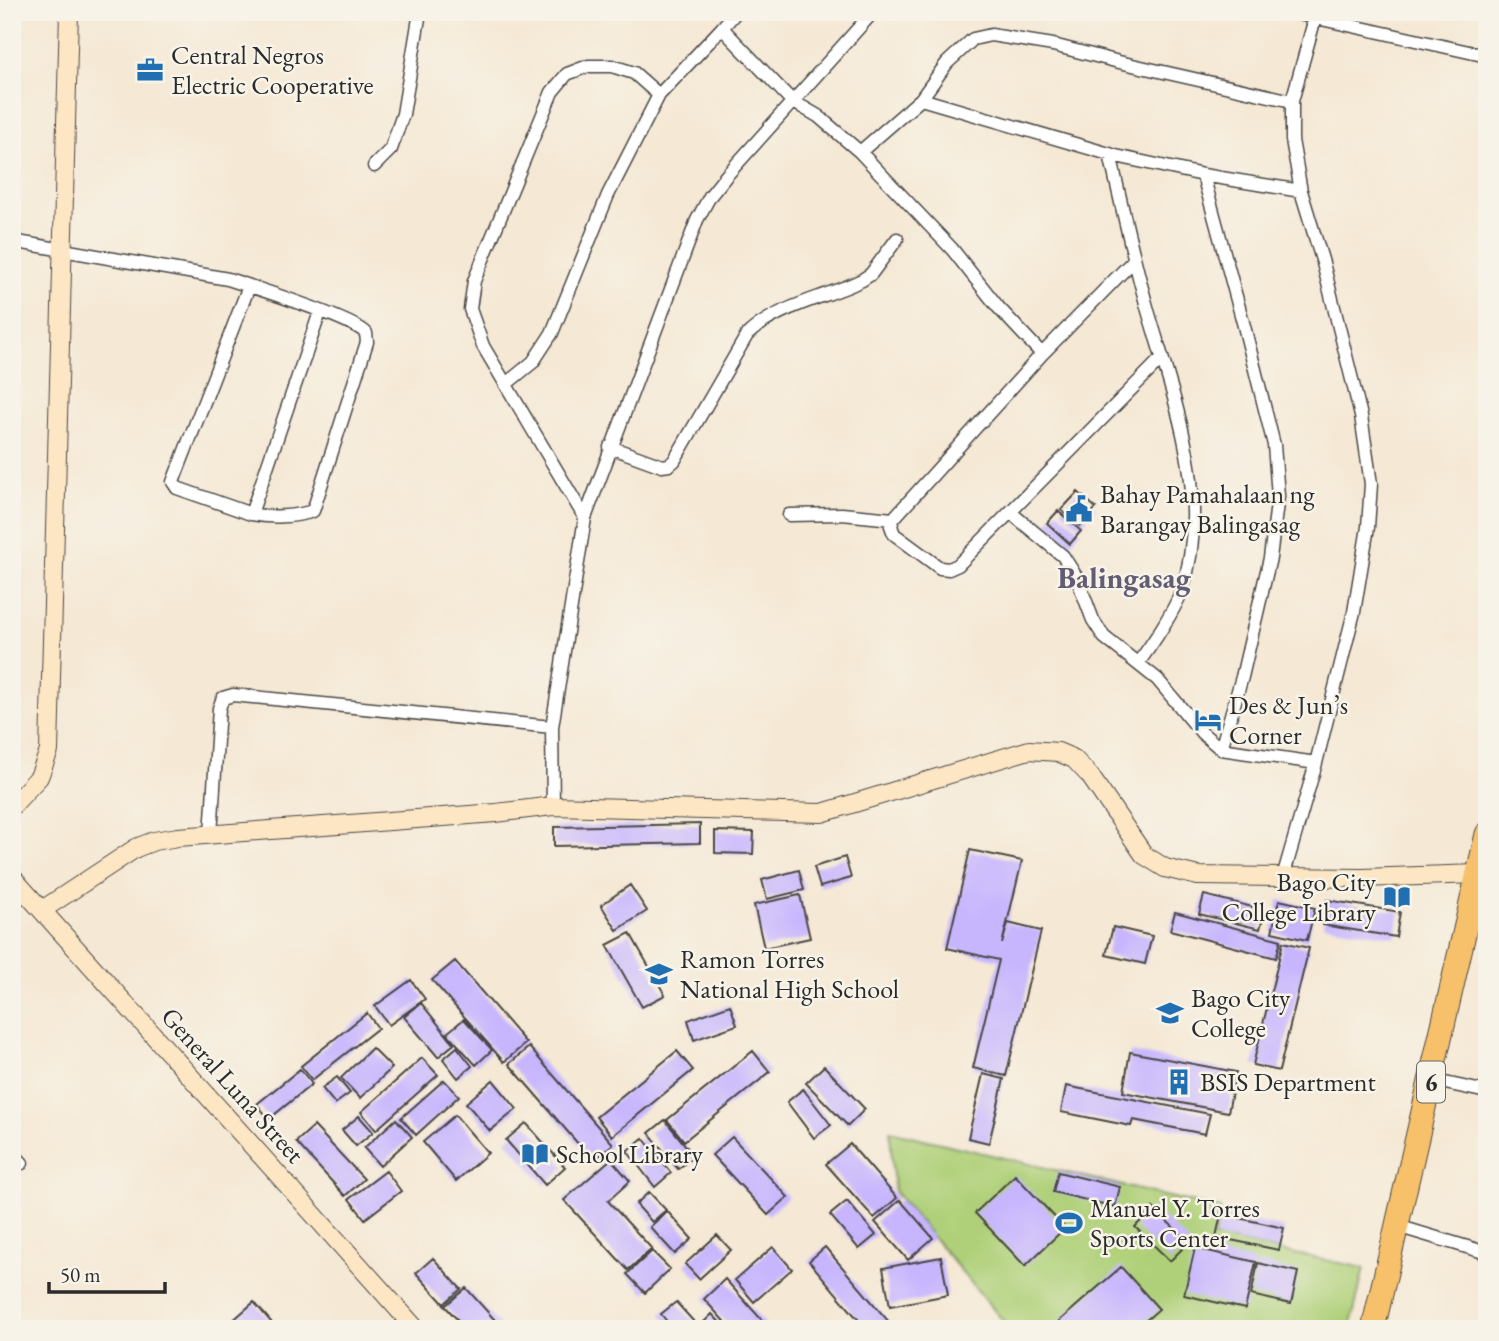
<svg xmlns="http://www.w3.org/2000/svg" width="1499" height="1341" viewBox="0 0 1499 1341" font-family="'EB Garamond',serif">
<rect width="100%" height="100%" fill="#f7f3e8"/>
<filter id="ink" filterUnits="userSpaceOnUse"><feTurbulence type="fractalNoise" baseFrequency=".0143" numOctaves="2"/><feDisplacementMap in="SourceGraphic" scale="14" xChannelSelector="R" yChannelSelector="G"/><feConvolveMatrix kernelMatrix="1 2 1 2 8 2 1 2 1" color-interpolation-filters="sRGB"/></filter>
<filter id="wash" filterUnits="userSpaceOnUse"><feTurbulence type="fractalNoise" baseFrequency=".00686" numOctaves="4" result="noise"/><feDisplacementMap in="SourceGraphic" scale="28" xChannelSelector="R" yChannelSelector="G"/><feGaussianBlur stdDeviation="1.57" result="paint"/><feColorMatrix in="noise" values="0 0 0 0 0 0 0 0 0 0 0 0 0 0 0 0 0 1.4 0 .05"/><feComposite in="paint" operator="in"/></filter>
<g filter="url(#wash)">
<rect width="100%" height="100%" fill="#f5e8d4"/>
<!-- green -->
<path fill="#afd078" stroke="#6d7e52" stroke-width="2" d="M890,1131L1220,1209L1214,1237L1364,1268L1350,1329H1010L894,1191Z"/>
<g id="blocks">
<!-- building -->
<path fill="#c7b6fe" d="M1078,492L1096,508L1080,526L1061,510Z
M1058,511L1081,531L1070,544L1047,523Z
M700,824V843L554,846V827Z
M715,831L754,832L753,854L715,853Z
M970,850L1022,861L1002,944L1008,923L1041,931L1006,1076L973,1068L999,960L947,948Z
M845,857L851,878L820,887L814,867Z
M799,870L804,890L767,899L762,880Z
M630,885L647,911L617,930L601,905Z
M800,895L810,938L764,948L754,905Z
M1204,895L1265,910L1260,929L1199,914Z
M1279,900L1315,908L1307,940L1272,932Z
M1327,900L1400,912L1396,937L1323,925Z
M1175,912L1281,940L1276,958L1170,930Z
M1113,927L1152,936L1145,964L1106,955Z
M630,933L665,995L642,1007L607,945Z
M1283,942L1309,948L1279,1071L1253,1065Z
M455,961L526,1043L504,1062L432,980Z
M411,980L425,999L389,1025L375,1006Z
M421,1003L454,1044L438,1057L404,1017Z
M730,1005L737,1025L694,1040L688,1020Z
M367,1013L378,1028L312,1080L301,1066Z
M464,1019L492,1050L476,1065L447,1033Z
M457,1047L472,1066L458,1078L443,1059Z
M529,1047L613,1144L593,1161L509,1064Z
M372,1048L392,1068L360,1098L341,1078Z
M677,1051L693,1070L612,1136L596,1117Z
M753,1051L770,1072L684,1141L667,1120Z
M1130,1052L1236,1072L1228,1112L1123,1092Z
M422,1058L438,1075L376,1130L361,1112Z
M824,1066L865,1109L848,1126L806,1083Z
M300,1069L312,1084L269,1119L257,1104Z
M983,1074L1004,1079L989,1143L968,1138Z
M337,1077L350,1093L335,1104L322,1088Z
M444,1080L459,1096L416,1135L401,1118Z
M493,1080L517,1109L490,1131L466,1103Z
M1066,1086L1210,1114L1205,1134L1133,1120L1131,1126L1061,1112Z
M803,1089L831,1125L814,1138L787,1102Z
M455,1115L488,1153L456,1181L423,1142Z
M359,1116L373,1132L356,1146L342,1130Z
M396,1119L412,1137L380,1166L364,1148Z
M665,1120L694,1156L678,1169L649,1133Z
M526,1123L565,1167L545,1185L506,1140Z
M314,1126L364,1179L345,1196L296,1142Z
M732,1137L788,1197L768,1215L712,1155Z
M643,1138L671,1173L655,1187L627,1151Z
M850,1144L897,1198L874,1218L826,1164Z
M611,1159L630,1181L608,1201L652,1249L628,1270L564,1200Z
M386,1171L401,1191L365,1219L349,1199Z
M1058,1172L1120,1187L1115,1207L1053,1192Z
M1015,1175L1065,1228L1025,1266L975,1213Z
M649,1192L666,1210L652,1222L636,1204Z
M900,1200L933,1238L908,1260L875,1222Z
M847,1201L876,1235L859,1249L830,1215Z
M1153,1208L1189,1242L1170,1261L1135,1227Z
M667,1211L692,1239L675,1254L650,1227Z
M1221,1214L1284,1228L1279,1250L1216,1237Z
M717,1235L731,1250L699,1279L685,1264Z
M773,1247L792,1269L754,1302L735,1280Z
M825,1247L895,1329H866L809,1261Z
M1195,1248L1256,1262L1245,1309L1184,1295Z
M652,1251L670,1269L645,1293L627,1274Z
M941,1257L948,1295L890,1306L883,1268Z
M433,1258L461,1289L444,1304L416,1273Z
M1258,1263L1298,1272L1291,1304L1251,1295Z
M1121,1267L1159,1309L1136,1329H1050Z
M725,1279L770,1329H731L704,1299Z
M466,1288L503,1329H466L445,1306Z
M254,1302L277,1329H223Z
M676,1302L695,1323L689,1329H673L661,1314Z
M712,1314L726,1329H697Z"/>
</g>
</g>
<g filter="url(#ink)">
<use href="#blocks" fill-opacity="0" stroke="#494744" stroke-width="2"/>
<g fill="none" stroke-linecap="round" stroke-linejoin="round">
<!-- street casing -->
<g stroke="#494744" stroke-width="15">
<path id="street" d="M1290,12L1487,56
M722,28L736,12
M921,99L1116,156L1203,175L1301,191
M860,152L921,99L947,63L973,39L991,35L1053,45L1119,62L1292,101
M1110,154C1122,208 1134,262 1149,314C1175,402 1212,499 1182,590C1175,610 1151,646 1138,663
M374,166L391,149L403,114L420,12
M1203,175L1244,326L1274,445L1278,496L1270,558L1242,677L1221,749
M12,241L228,279C253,287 353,319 366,333L367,342L313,511C296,517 270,518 251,514L320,312
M1134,260L1042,354L893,519L891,526L894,534L940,568L949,569L958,565L1162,358
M249,286L173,482L177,488L251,514
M506,384L533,362L552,333L608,195L659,95L722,28L792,101L818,116L860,152L952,249L998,307L1042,354
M610,447L662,466L669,465L674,461L747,335C777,306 825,298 862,280L871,274L897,239
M1010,512L1063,556L1077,578L1093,620L1104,637L1157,679L1202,733L1221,749L1316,763
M789,515L842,514L893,519
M585,518L483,346L470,309L474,281L552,92L567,74L588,66H612L634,73L659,95
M553,806L552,727L585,518L697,220L710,196L726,176L873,12
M211,835L219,708L223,698L233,695L552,727
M1283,877L1316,763L1354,612L1368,527L1371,484L1361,416L1323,263L1301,191L1292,140V101L1315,18
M12,904L26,892
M1431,1080L1487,1092
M12,1152L22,1163
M1397,1226L1487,1253"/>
</g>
<!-- secondary casing -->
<g stroke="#494744" stroke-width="20">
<path id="secondary" d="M12,806L39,777L49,751L69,12
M12,877L416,1329
M42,910L136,848L154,841L178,837L496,813L553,806L822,813L1029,750L1058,752L1074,759L1090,776L1144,855L1165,868L1198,876L1362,878L1477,874"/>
</g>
<!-- highway casing -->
<g stroke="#494744" stroke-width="25">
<path id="highway" d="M1373,1329L1487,834"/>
</g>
<!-- street -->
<use href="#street" stroke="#fff" stroke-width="12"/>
<!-- secondary -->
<use href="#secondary" stroke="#fce6c4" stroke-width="18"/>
<!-- highway -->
<use href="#highway" stroke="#f7c06b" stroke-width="23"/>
</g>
</g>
<!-- icons -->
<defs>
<g id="office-bare" transform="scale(2.1)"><path d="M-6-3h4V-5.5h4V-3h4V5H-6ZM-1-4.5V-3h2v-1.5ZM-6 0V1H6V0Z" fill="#1f6fb2" stroke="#f7f3e8" stroke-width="2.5" paint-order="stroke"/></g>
<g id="civic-bare" transform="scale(2.1)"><path d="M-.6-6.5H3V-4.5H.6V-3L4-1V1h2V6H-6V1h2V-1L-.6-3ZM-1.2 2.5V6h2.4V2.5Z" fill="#1f6fb2" stroke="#f7f3e8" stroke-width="2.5" paint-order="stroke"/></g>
<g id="hotel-bare" transform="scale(2.1)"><path d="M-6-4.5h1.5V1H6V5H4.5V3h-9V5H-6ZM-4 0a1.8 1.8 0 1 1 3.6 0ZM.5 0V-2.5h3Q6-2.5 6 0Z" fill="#1f6fb2" stroke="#f7f3e8" stroke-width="2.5" paint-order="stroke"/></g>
<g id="library-bare" transform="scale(2.1)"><path d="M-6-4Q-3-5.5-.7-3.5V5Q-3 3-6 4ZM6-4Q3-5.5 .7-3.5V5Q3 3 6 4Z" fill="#1f6fb2" stroke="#f7f3e8" stroke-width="2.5" paint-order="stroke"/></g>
<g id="school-bare" transform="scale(2.1)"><path d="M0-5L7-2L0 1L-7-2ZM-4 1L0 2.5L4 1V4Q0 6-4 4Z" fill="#1f6fb2" stroke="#f7f3e8" stroke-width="2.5" paint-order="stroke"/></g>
<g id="university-bare" transform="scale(2.1)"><path d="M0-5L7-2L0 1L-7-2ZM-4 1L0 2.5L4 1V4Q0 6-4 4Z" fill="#1f6fb2" stroke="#f7f3e8" stroke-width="2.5" paint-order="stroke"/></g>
<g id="building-bare" transform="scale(2.1)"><path d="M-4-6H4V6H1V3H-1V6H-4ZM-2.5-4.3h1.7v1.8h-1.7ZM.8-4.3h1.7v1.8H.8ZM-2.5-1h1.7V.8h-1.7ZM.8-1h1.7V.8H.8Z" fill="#1f6fb2" stroke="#f7f3e8" stroke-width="2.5" paint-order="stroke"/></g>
<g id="stadium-bare" transform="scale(2.1)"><path d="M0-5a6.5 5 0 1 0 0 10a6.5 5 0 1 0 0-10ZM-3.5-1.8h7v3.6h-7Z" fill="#1f6fb2" stroke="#f7f3e8" stroke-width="2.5" paint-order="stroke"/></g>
</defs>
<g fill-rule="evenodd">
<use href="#office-bare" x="150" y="70"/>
<use href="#civic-bare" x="1079" y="509"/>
<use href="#hotel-bare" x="1208" y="720"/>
<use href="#library-bare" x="1397" y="897"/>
<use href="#school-bare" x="659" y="974"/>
<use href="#university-bare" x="1170" y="1013"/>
<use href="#building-bare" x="1179" y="1082"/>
<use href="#library-bare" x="535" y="1154"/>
<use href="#stadium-bare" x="1069" y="1223"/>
</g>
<g text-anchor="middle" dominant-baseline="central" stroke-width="5" stroke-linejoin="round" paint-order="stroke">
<!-- shield labels -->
<rect fill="#f7f3e8" stroke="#686764" stroke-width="2" x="1417" y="1061.5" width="28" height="41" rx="5"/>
<g font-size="24" font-weight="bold" fill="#2b2b2b">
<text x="1431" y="1082">6</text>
</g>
<!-- poi labels -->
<g font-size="26" fill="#2b2b2b" stroke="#f7f3e8" text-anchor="start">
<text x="171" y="55">Central Negros<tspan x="171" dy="30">Electric Cooperative</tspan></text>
<text x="1100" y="494">Bahay Pamahalaan ng<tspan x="1100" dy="30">Barangay Balingasag</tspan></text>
<text x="1229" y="705">Des &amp; Jun’s<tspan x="1229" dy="30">Corner</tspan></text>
<text x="1376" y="882" text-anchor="end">Bago City<tspan x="1376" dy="30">College Library</tspan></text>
<text x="680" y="959">Ramon Torres<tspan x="680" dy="30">National High School</tspan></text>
<text x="1191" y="998">Bago City<tspan x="1191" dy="30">College</tspan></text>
<text x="1200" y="1082">BSIS Department</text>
<text x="556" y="1154">School Library</text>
<text x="1090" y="1208">Manuel Y. Torres<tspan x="1090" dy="30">Sports Center</tspan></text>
</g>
<!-- street labels -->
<g font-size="26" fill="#2b2b2b" stroke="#f7f3e8">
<text transform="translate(233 1085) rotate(48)">General Luna Street</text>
</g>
<!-- quarter labels -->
<g font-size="30" font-weight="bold" fill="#625c75" stroke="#f7f3e8">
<text x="1124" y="577">Balingasag</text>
</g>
</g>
<!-- margin -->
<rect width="1499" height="1341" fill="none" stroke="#f7f3e8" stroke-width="42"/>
<!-- scale -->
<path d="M49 1282v10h116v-10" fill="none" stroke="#2b2b2b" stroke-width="3.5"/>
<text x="60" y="1282" font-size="21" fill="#2b2b2b" stroke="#f7f3e8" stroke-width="5" paint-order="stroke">50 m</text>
</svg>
